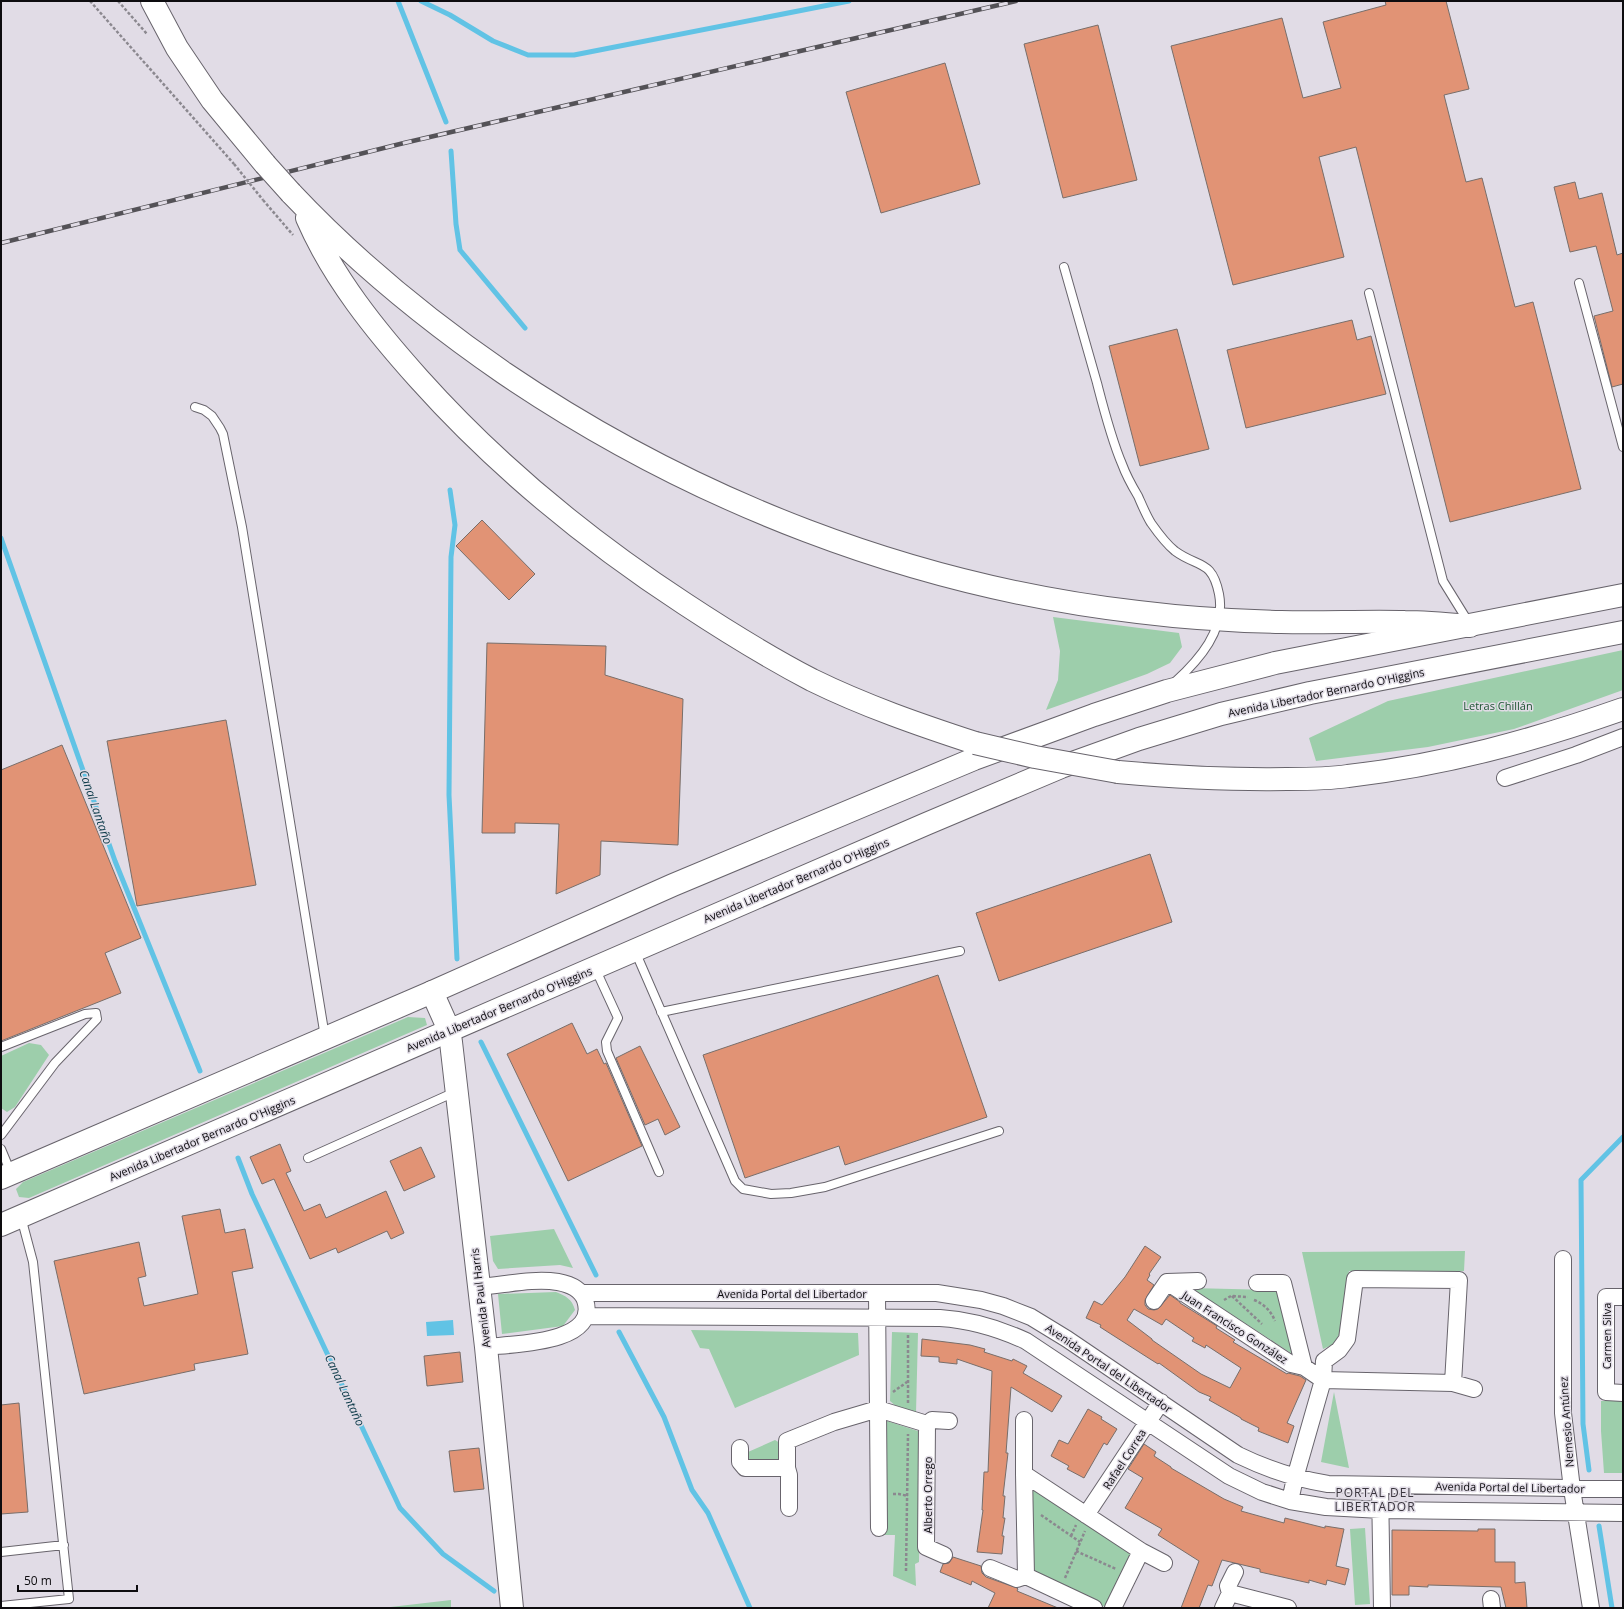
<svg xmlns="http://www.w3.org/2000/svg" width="1624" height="1609" viewBox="0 0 1624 1609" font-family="'Open Sans',sans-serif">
<rect width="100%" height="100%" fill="#e1dce6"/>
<!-- green -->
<path fill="#9dceab" d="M1053,617L1179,633L1182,647L1170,663L1147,674L1046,710L1058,680L1060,651Z
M1623,650V690L1514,729L1428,747L1316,761L1309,738L1388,701Z
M408,1017L425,1018L427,1025L29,1198L19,1197L16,1189L23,1182Z
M29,1043L41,1045L49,1055L15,1107L7,1112L1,1108V1056Z
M554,1229L573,1268L560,1265L498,1269L493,1261L490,1236Z
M1465,1251L1464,1271H1349L1340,1333L1334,1344L1323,1349L1302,1252Z
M1191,1288L1277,1290L1297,1357Z
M556,1292C566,1296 572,1299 575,1310L563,1326L502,1334L498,1294Z
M691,1330L858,1333L859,1355L735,1408L709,1349L700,1348Z
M892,1332L918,1333L916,1413L898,1408L890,1401Z
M1334,1392L1349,1468L1321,1462Z
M1601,1401H1623V1473H1604L1601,1431Z
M887,1421L921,1432L919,1562L915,1564L916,1586L893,1576L895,1535H883Z
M775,1440L780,1443V1460L748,1459V1452Z
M1033,1490L1071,1510L1132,1552L1105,1607L1032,1572Z
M1365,1528L1370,1604L1355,1605L1350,1529Z
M451,1600V1608H382Z"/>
<!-- water -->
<path fill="#61c3e5" d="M453,1320L454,1335L427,1336L426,1322Z"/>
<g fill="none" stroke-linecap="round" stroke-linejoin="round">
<!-- stream -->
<path stroke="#61c3e5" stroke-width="5" d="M398,1L446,122
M421,1L450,15L493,41L528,55H574L849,1
M451,151L456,224L460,250L525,328
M450,490L455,525L451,557L449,795L457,959
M1,538L115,861L200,1071
M481,1042L596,1275
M238,1158L252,1194L400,1508L443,1554L494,1591
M619,1332L664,1417L692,1490L708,1513L750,1608
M1589,1470L1583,1424L1581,1180L1623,1137
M1599,1526L1612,1608"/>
</g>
<!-- building -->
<path fill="#e19375" stroke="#786e6a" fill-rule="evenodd" d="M1385,1H1446L1469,89L1444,95L1466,182L1482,178L1515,307L1533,302L1581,489L1450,522L1356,147L1319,157L1344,257L1233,285L1171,46L1282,18L1303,98L1341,88L1323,22L1386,5Z
M1098,25L1137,180L1063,198L1024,44Z
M945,63L980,184L881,213L846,92Z
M1575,182L1579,199L1602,193L1617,255L1623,253V384L1612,387L1594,316L1613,311L1596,246L1570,252L1554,187Z
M1352,320L1357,340L1371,336L1386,394L1246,428L1227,350Z
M1177,329L1209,449L1140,466L1109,346Z
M482,520L535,574L509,600L456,546Z
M487,643L606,646L605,675L683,699L678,845L601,841L600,875L556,894L559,824L515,823V833H482Z
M226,720L256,885L137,906L107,741Z
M62,745L141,938L105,953L121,993L1,1041V770Z
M1150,854L1172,922L999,981L976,913Z
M938,975L987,1117L845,1165L839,1146L745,1178L703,1055Z
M572,1023L587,1054L597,1049L604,1064L606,1063L642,1146L568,1181L507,1054Z
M640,1046L680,1127L665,1135L658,1119L645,1125L616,1058Z
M280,1144L291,1171L286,1173L304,1211L320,1204L326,1218L386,1191L404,1233L391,1239L387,1231L338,1253L336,1248L310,1259L274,1179L262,1184L250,1157Z
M421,1147L435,1177L404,1191L390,1161Z
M220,1209L225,1233L245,1229L253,1268L232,1272L248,1354L194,1364L195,1370L84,1394L54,1261L139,1242L146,1276L138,1278L144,1306L198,1294L182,1216Z
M1145,1246L1161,1257L1149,1274L1150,1275L1147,1280L1154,1285L1145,1300V1305L1148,1309L1154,1310L1158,1309L1170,1295L1180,1302V1303L1217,1326L1216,1328L1235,1340L1233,1342L1287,1374L1288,1373L1300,1376L1306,1380L1287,1423L1294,1426L1288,1443L1258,1431L1259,1428L1241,1419V1418L1209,1400L1211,1397L1199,1392L1159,1363L1158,1364L1150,1359L1100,1327L1101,1325L1086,1318L1094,1301L1102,1305L1125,1277ZM1134,1309L1162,1325L1166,1319L1194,1338L1192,1341L1205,1348L1206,1345L1241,1368L1230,1388L1201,1374L1152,1340V1339L1127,1320Z
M922,1339L970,1345L985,1349L984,1352L1012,1361L1013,1359L1027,1366L1023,1373L1062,1396L1052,1412L1011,1387L1006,1453H1008L1003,1496H1005L1003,1518H1005L1002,1536H1004L1002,1554L977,1552L983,1510H982L984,1472H988L992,1371L957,1359V1364L939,1362V1357L921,1356Z
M460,1352L463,1382L427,1386L424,1356Z
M19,1403L28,1512L1,1514V1405Z
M1088,1409L1102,1417L1101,1419L1117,1429L1107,1445L1104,1443L1084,1478L1067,1469L1069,1466L1051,1456L1059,1440L1068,1444Z
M1144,1444L1156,1452L1154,1456L1171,1467V1468L1224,1499L1243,1507L1241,1511L1284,1523L1285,1518L1325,1528V1526L1344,1529L1336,1566L1349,1569L1345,1585L1327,1580L1326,1585L1309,1580V1583L1260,1572V1569L1222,1560L1212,1586L1208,1585L1199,1608H1181L1199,1561L1158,1535L1162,1529L1125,1508L1143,1478L1128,1469Z
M479,1448L484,1489L454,1492L449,1451Z
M1478,1529H1495V1562H1515V1583L1525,1582L1527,1608H1506L1501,1587L1428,1585V1587L1409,1586V1595H1392V1530L1478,1531Z
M953,1557L981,1566L982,1573L986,1577L1017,1588L1018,1589L1017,1591L1058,1608H988L995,1593L972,1581L971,1585L940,1572L943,1564L949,1563Z"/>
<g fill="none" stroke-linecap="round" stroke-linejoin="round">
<!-- lane casing -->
<g stroke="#68646c" stroke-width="10">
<path id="lane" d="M1064,267C1075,306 1086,344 1097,383C1104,410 1111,438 1122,464C1126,475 1132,486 1138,496C1142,505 1146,515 1151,523C1158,533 1165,543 1175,551C1198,568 1212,559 1219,594C1226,630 1199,660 1175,682
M1579,283L1623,447
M1369,293L1443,581L1469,623
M195,407L204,410L212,416L220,428L223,434L242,527L325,1037
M635,951L735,1181L743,1189L771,1194L791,1193L825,1187L999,1131
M595,968L618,1018L606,1042L607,1051L659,1172
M661,1012L960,951
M1,1047L85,1014L96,1013L97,1019L55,1063L1,1135
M1,1149L11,1173
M308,1158L455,1092
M1,1552L64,1545
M1,1606L69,1599L33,1262L21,1217"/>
</g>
<!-- street casing -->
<g stroke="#68646c" stroke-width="18">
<path id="street" d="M1505,778L1576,755L1623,737
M1563,1259V1413L1572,1489L1591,1608
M1167,1282L1291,1364L1304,1367L1323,1380L1295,1478L1290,1501
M1257,1283H1283L1304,1367
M479,1287C505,1285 533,1278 558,1282C569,1284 581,1289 585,1300C600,1344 511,1344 486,1347
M583,1293H937L981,1300L1003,1306L1031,1317L1067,1339L1238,1455C1267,1469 1296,1479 1328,1484L1623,1489
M877,1293L879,1528
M1623,1297H1606V1392L1623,1393
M1154,1301L1167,1282L1198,1281
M586,1316L940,1318C971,1320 998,1328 1026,1341L1229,1476L1262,1492L1290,1501L1326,1507L1381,1510L1623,1513
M1453,1383L1459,1280L1355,1279L1347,1339L1339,1350L1324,1361L1323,1380L1453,1383L1474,1389
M1024,1420V1474
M927,1424L932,1420L949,1421
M740,1448V1462L745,1468H787V1441L834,1422L878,1409L927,1424L926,1547L944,1555
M787,1468L789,1475V1508
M1380,1485L1382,1608
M1086,1515L1161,1402
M1141,1551L1164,1563
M990,1568L1017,1579L1026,1576
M1230,1593L1228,1586L1235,1572
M1491,1599L1492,1608
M1094,1608L1026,1576L1024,1474L1141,1551L1113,1608
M1223,1608L1230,1593L1288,1608"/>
</g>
<!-- secondary casing -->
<g stroke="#68646c" stroke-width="24">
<path id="secondary" d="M432,992L449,1030L451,1042L486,1347L512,1608"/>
</g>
<!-- primary casing -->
<g stroke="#68646c" stroke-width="24">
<path id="primary" d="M1,1178L432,992L673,885L974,759L1094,715L1167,691L1275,663L1623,595
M1,1225L926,824L1061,767L1139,739L1221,714L1310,693L1623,632"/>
</g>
<!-- highway casing -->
<g stroke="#68646c" stroke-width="24">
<path id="highway" d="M152,1L177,48L212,100L265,164
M291,193C355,261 427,320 504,373C693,501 911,586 1138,612C1186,618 1233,621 1281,622C1322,623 1364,621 1405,622C1427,622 1448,624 1470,626
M307,218C333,278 376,331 419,379C497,466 587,540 685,604C726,631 768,657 812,680C865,706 920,725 975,743
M1118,772C1175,777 1231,780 1287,779C1307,779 1328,779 1348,776C1444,765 1532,741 1623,709"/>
</g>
<!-- path -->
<path stroke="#8b888f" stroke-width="2.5" stroke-dasharray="3 2" stroke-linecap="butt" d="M90,1L234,164
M118,1L147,34
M263,200L293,235
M1232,1296L1262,1324
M1224,1300L1231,1296L1248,1297
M1254,1300C1264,1304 1271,1311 1275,1321
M893,1392L907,1382
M908,1403V1334
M893,1494H899L908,1496
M1041,1515L1080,1542
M1071,1536L1076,1525
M1076,1551L1116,1569
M906,1571L908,1434
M1065,1578L1085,1531"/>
<!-- lane -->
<use href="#lane" stroke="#fff" stroke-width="8"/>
<!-- street -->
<use href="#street" stroke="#fff" stroke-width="16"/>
<!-- secondary -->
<use href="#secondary" stroke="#fff" stroke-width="22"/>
<!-- primary -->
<use href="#primary" stroke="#fff" stroke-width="22"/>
<!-- highway -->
<use href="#highway" stroke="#fff" stroke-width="22"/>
<!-- rail casing -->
<g stroke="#545257" stroke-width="4.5">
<path id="rail" d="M1,243L404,143L1016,1"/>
</g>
<!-- rail -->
<use href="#rail" stroke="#e1dce6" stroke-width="3" stroke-dasharray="9" stroke-linecap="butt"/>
<!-- highway-bridge casing -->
<g stroke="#68646c" stroke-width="24" stroke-linecap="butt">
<path id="highway-bridge" d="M265,164L291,193
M975,743L1035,757L1118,772"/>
</g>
<!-- path-bridge -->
<path stroke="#8b888f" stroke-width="2.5" stroke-dasharray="3 2" stroke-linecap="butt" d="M234,164L263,200"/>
<!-- highway-bridge -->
<use href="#highway-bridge" stroke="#fff" stroke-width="22"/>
</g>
<g text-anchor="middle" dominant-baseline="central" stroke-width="3" stroke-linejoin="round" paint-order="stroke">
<!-- street labels -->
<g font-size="11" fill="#0d0c0f" stroke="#e1dce6">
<text transform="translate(1326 692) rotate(-12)">Avenida Libertador Bernardo O'Higgins</text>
<text transform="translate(796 880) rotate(-23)">Avenida Libertador Bernardo O'Higgins</text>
<text transform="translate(499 1009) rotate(-23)">Avenida Libertador Bernardo O'Higgins</text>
<text transform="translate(202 1138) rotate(-23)">Avenida Libertador Bernardo O'Higgins</text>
<text x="792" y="1293">Avenida Portal del Libertador</text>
<text transform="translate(480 1298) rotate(-97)">Avenida Paul Harris</text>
<text transform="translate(1235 1327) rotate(33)">Juan Francisco González</text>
<text transform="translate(1606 1336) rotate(-90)">Carmen Silva</text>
<text transform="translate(1109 1368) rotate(34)">Avenida Portal del Libertador</text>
<text transform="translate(1566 1422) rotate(-94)">Nemesio Antúnez</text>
<text transform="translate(1124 1459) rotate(-57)">Rafael Correa</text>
<text transform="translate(1510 1487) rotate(1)">Avenida Portal del Libertador</text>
<text transform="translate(927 1495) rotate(-90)">Alberto Orrego</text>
</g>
<!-- park labels -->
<g font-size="11" fill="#1c5231" stroke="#e1dce6">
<text x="1498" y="705">Letras Chillán</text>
</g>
<!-- water labels -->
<g font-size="12" font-style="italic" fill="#0e3b4a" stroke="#e1dce6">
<text transform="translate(96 807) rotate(71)">Canal Lantaño</text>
<text transform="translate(345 1390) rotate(65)">Canal Lantaño</text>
</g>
<!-- neighbourhood labels -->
<g font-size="12" letter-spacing="1" fill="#3a363e" stroke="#e1dce6">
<text x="1375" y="1492">PORTAL DEL<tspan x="1375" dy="14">LIBERTADOR</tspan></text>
</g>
</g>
<!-- border -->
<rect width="1624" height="1609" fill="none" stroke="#0d0c0f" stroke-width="4"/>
<!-- scale -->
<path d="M18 1585v6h119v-6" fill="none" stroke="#0d0c0f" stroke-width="2"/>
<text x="24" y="1585" font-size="12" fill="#0d0c0f" stroke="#e1dce6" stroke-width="3" paint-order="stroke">50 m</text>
</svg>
